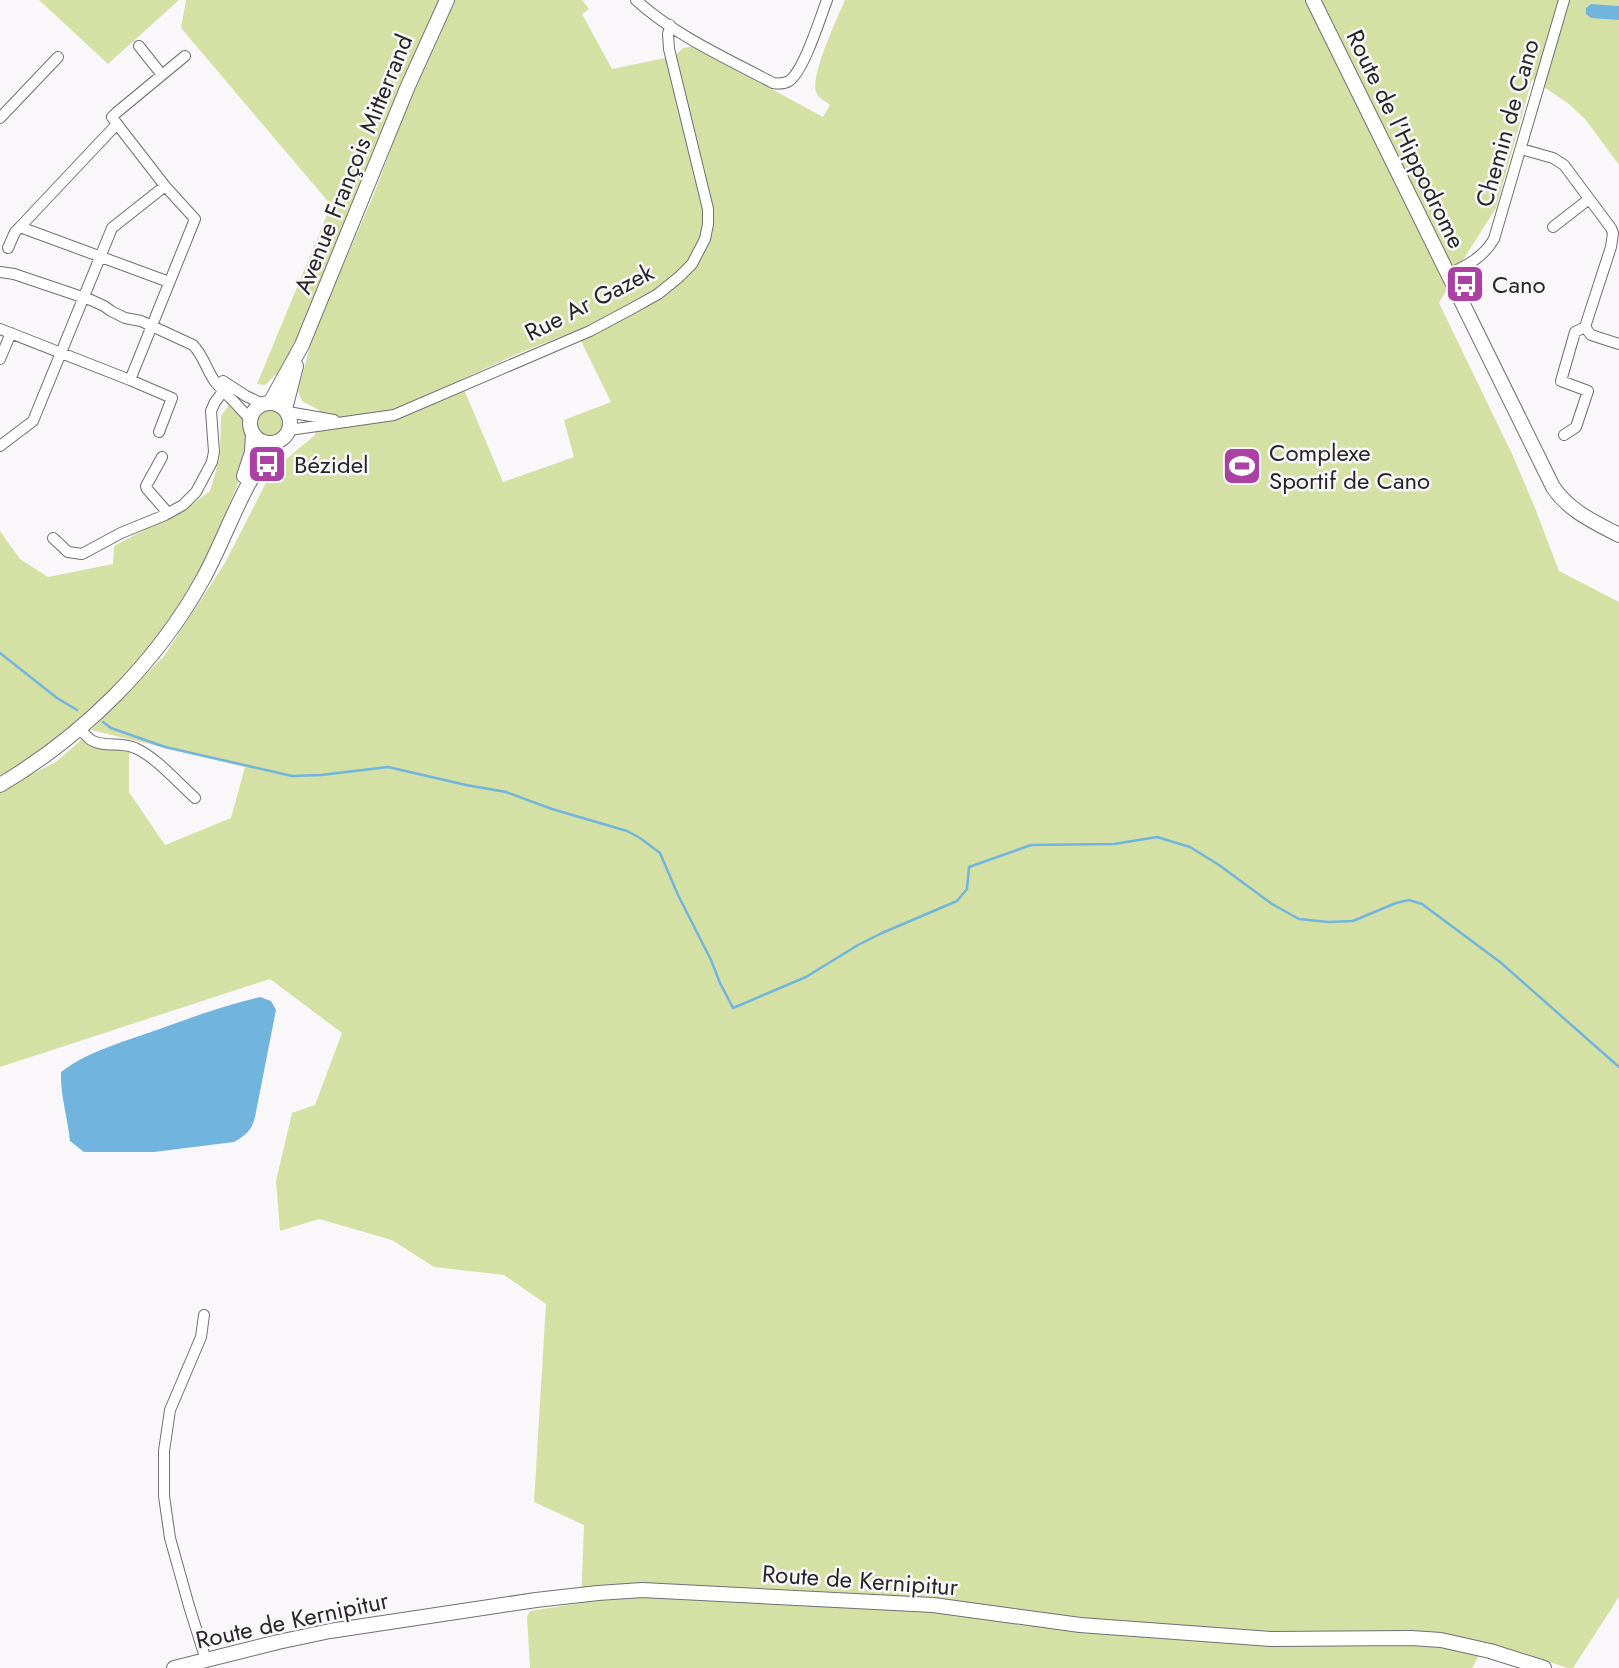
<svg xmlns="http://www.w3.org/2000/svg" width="1619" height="1668" viewBox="0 0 1619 1668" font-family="Jost,sans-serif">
<rect width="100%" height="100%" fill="#f9f7fa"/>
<!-- green -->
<path fill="#d5e0a4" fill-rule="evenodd" d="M39,0H179L108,64Z
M186,0H441L288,365L278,377L275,375L265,385L257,384L331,205L181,28Z
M455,0H582L589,9L582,14L612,69L675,56L683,48L693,46L823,117L830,105C826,102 819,98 817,94C808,79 838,17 845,0H1619V165L1585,119L1569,104L1532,79L1496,208L1465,257L1439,303L1513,456L1535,508L1559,571L1619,602V1597L1573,1668H1568L1487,1642L1472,1668H530L527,1617L530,1611L581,1603L584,1525L534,1502L546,1304L504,1275L434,1267L392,1240L319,1219L280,1231L276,1181L292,1113L315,1105L342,1033L270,979L0,1067V790L56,762L81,740L96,747L129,751V792L165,845L231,818L245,767L91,730L164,656L225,563L272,471L315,435L319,410L302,401L298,391L313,335L374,194L415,85ZM578,330L580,339L611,402L564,420L574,457L503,482L460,380L517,354Z
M229,405L244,420L249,442L237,486L201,570L170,623L122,681L74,724L43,749L0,776V531L20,559L48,577L113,564L114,546L191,505L210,491L220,457L221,416Z
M256 423a14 14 0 1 1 28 0a14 14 0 1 1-28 0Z"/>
<!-- water -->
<path fill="#71b4de" d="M1591,4L1619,6V20L1591,18L1586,14V8Z
M260,997L271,1001L276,1010L255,1117C252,1130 246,1135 234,1142L154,1152H84L70,1141C68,1119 60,1094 61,1072C87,1052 120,1043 151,1032C187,1019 222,1006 260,997Z"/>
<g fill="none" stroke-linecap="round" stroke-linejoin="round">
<!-- stream -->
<path stroke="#71b4de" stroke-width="2.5" d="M0,653L57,698L77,710
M103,722L111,728L165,747L292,776L321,775L388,767L466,785L506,792L552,809L627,831L640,838L660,853L678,895L711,960L720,983L733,1008L806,977L858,945L882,933L957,901L967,889L969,867L1031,845L1114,844L1157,837L1190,847L1219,865L1272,904L1299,919L1328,922L1353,921L1396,903L1409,900L1422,904L1500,962L1619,1067"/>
<!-- street casing -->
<g stroke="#716f72" stroke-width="12">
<path id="street" d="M636,0C674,35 728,59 773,83C779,84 784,84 789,81C804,71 820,18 827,0
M139,46L162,75
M0,118L58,57
M1521,149L1553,158L1564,165L1611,228L1613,233L1611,247L1585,327L1575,332L1561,381L1588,391L1576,427L1564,435
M1553,227L1589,199
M8,248L15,232L20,227
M0,272L14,274L91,300L104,306L111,311L125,318L141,321L193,345C204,356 207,372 216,383C227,396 240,406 250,420
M1447,275C1466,266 1483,258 1494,239L1564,0
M169,282L20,227L117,124L112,117L116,113L185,56
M1585,327L1591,335L1619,344
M0,329L130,380L195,219L165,186L117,124
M0,359L11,333
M130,380L172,398L159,432
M223,381L246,396L263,404
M288,412L334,420
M289,430L394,415L590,331L633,308L658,294L679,277L692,264L705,239L708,224V209L669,49L668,34L670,25
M0,446L33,421L112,228L165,186
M162,457L146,486L147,489L168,513
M53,538L68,552L82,554L121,533L165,515L183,505L196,492L212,462L214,452L211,411L215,402L228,385
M79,729C83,732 87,737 91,740C104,748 121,741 135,748C156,757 177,782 195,798
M204,1315L201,1337L170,1410L164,1451V1496L170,1538L189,1606L206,1660"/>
</g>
<!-- secondary casing -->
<g stroke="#716f72" stroke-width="16">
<path id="secondary" d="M1313,0L1553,487C1569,511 1594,522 1619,535
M250 423a20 20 0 1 1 40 0a20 20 0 1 1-40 0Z
M270,403L302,345L408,86L447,0
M285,409L296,366
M244,476L252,452L253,434
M0,785C84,735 156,664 203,579C220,548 232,514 249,483C257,469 262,455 274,443
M174,1668L278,1642L330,1631L536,1600L598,1593L642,1590L933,1605L1080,1625L1271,1639L1411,1638L1441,1640L1490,1651L1544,1668"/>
</g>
<!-- street -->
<use href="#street" stroke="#fff" stroke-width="10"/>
<!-- secondary -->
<use href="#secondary" stroke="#fff" stroke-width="14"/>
</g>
<!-- icons -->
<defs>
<g id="bus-square" transform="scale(2.0125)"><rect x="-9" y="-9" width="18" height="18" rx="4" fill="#aa41a3" stroke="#f9f7fa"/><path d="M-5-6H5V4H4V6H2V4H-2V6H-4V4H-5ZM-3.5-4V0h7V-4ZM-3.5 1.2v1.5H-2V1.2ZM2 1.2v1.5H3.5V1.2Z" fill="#fff"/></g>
<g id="stadium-square" transform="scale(2.0125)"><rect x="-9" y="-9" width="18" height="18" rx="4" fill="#aa41a3" stroke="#f9f7fa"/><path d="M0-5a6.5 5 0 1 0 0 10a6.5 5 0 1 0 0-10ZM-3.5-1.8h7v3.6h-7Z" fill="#fff"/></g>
</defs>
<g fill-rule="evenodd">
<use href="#bus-square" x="1465" y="284"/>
<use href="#bus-square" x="267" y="464"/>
<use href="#stadium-square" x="1242" y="466"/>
</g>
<g text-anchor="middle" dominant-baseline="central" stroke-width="5" stroke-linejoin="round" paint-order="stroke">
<!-- street labels -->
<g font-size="24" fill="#272728" stroke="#f9f7fa">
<text transform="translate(1507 123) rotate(-74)">Chemin de Cano</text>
<text transform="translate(1406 139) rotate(64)">Route de l'Hippodrome</text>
<text transform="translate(353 164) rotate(-68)">Avenue François Mitterrand</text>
<text transform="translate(589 302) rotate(-27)">Rue Ar Gazek</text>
<text transform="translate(860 1580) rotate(4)">Route de Kernipitur</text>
<text transform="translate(292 1620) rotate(-12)">Route de Kernipitur</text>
</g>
<!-- poi labels -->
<g font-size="24" fill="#272728" stroke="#f9f7fa" text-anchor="start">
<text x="1492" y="284">Cano</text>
<text x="1269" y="452">Complexe<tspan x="1269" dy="28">Sportif de Cano</tspan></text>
<text x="294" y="464">Bézidel</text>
</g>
</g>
</svg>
